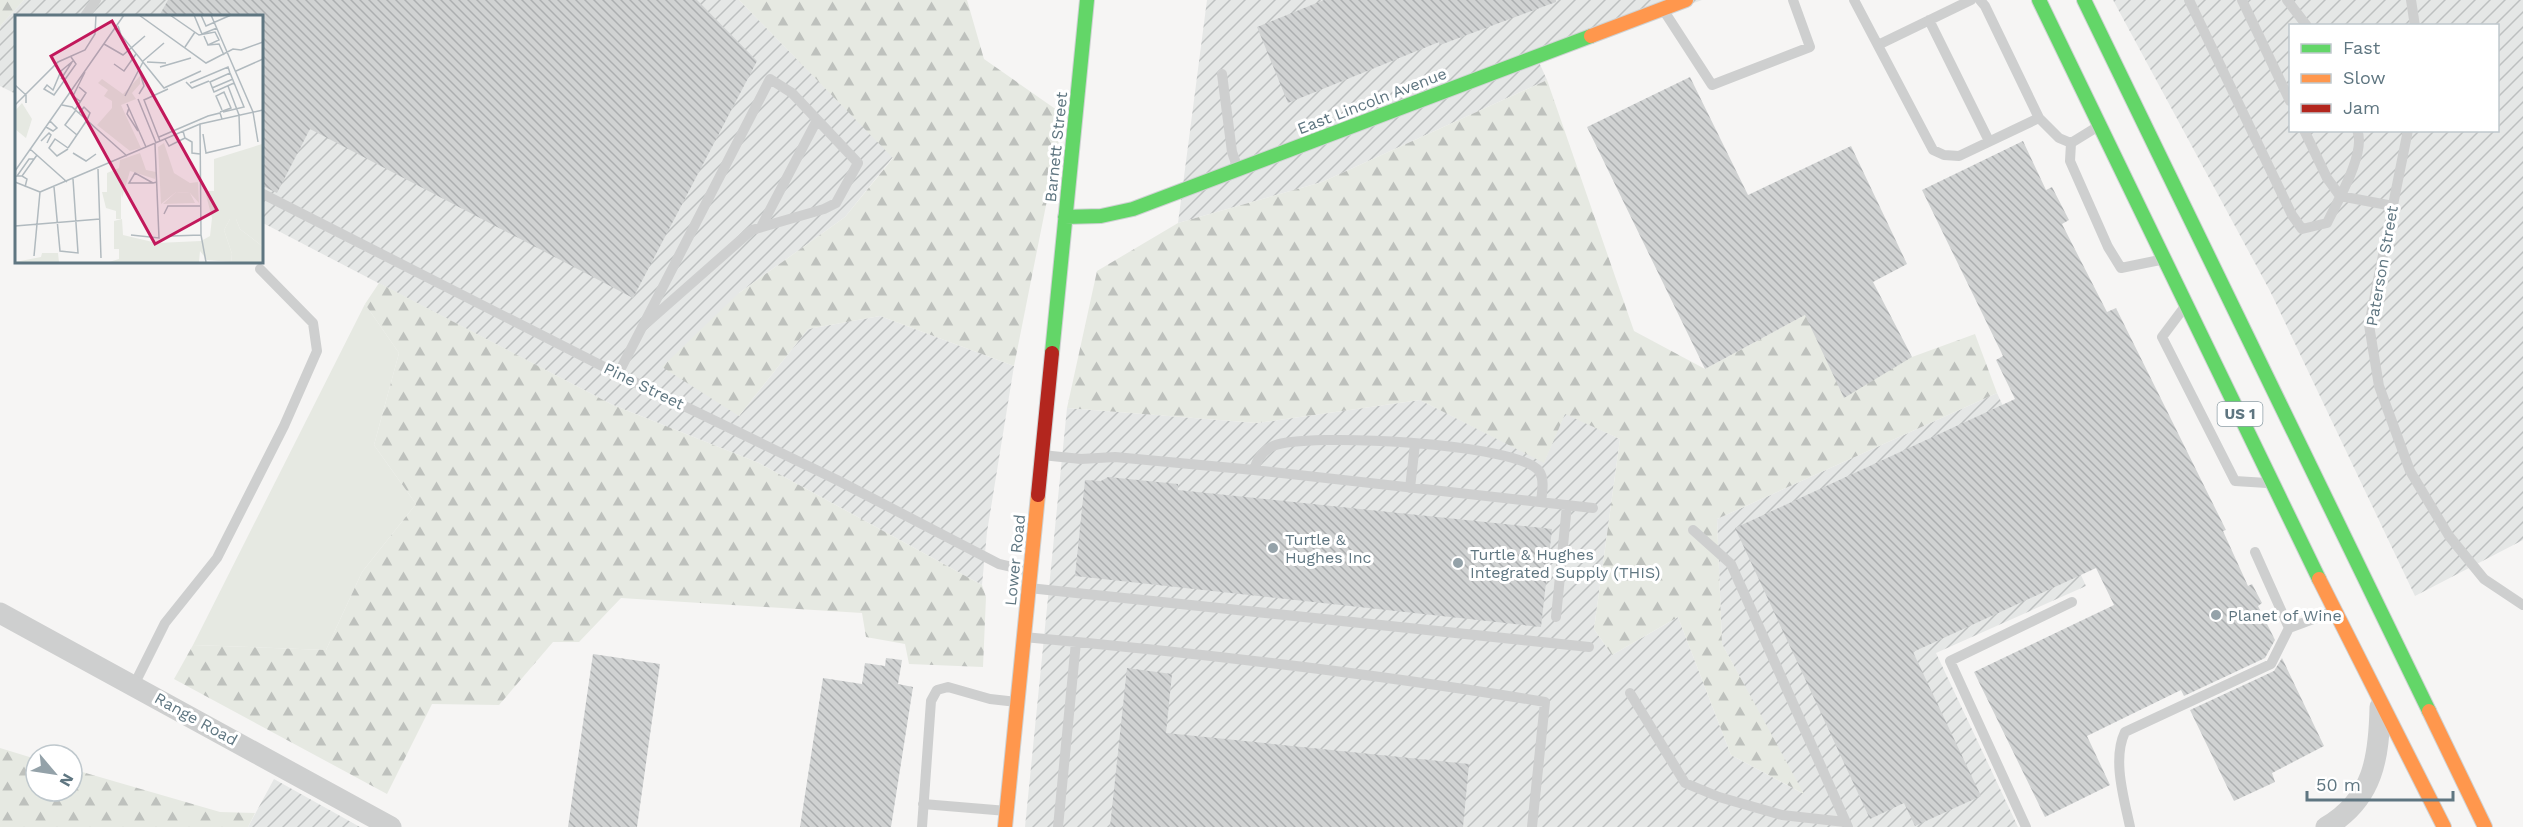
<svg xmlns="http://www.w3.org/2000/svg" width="2523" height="827" viewBox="0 0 2523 827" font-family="'Work Sans',sans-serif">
<defs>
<pattern id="industrial-furrows" width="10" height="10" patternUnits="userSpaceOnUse" patternTransform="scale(1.5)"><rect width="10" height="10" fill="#e5e7e6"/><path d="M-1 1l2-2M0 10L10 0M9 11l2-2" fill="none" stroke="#bdc0c0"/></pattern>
<pattern id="forest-firs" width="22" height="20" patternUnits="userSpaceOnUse" patternTransform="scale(1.5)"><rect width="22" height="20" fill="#e6e9e2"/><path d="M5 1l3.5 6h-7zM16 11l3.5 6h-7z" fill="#bec1bd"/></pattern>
<pattern id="building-back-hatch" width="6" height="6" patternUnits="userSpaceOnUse" patternTransform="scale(1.5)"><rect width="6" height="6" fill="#d0d2d2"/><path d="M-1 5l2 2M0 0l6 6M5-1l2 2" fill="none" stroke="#acafb0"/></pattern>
</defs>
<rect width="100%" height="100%" fill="#f6f5f4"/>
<!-- industrial -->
<path fill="url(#industrial-furrows)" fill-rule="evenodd" d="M24,0H739L893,157L845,217L739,293V416L808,329L880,316L1014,366L987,532L982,585L759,463L613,405L261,222V16H16V94L0,86V29L1,25Z
M1207,0H1702L1538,60L1547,80L1322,182L1178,223Z
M2113,0H2523V540L2415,596L2270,291ZM2290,26H2498V130H2290Z
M1997,393L2086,586L1936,653L2018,827H1025L1067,408L1257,423L1420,400L1544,462L1565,413L1620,439L1594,629L1612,655L1678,617L1731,755L1802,793L1722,644L1717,519Z
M274,779L360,827H248Z"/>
<!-- grass -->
<path fill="#e6e9e2" d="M365,304L399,353L374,445L416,504L362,572L326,650L193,645Z"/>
<!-- forest -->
<path fill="url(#forest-firs)" d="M0,0H24L1,25L0,29Z
M739,0H967L984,59L1064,115L1014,366L880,316L808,329L739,416L662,367L739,293L845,217L893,158Z
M1547,80L1634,331L1705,369L1805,315L1912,357L1975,334L1997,393L1717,519L1722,644L1804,794L1731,755L1678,617L1612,655L1594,629L1620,439L1565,414L1544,463L1420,400L1257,423L1067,408L1097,271L1178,223L1322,182Z
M379,283L613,405L759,463L982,585L986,597L983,667L909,664L905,644L866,637L862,613L621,598L579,642H553L499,705L432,704L387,794L174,679L193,645L326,650L362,572L416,504L374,445L399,353L365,304Z
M0,748L36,759V791H72V769L220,812L255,813L248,827H0Z"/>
<!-- building -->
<path fill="url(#building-back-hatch)" d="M168,0H697L757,61L633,298L310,129L277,193L261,185V16H159Z
M1324,0H1556V2L1440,45L1439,42L1288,103L1257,27Z
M1690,77L1748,195L1851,146L1907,264L1873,282L1912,357L1844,398L1805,315L1705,369L1587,127Z
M2023,141L2046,190L2052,187L2069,220L2062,224L2107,312L2116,308L2226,530L2223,531L2248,586L2252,584L2262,603L2258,606L2275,640L2265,658L2184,696L2181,690L2087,736L2110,785L2045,817L1974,672L2114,605L2096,568L1913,652L1981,796L1915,826L1904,803L1870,819L1735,528L2015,399L1996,360L2003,356L1922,190Z
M1108,477L1178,484V490L1552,529L1541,627L1075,576L1085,480L1101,481Z
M593,654L660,664L637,827H568Z
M886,658L902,660L898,684L913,687L891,827H800L823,678L862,684L865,663L885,666Z
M2282,658L2324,746L2272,773L2275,782L2234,801L2190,710L2274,671Z
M1127,668L1172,674L1166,733L1469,764L1463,827H1110Z"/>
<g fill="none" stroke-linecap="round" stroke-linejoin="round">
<!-- fast casing -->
<g stroke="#cfd2d3" stroke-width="16">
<path id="fast" d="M2039,0L2319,579
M2084,0L2429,711
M1065,217L1101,216L1133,209L1591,36
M1052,353L1087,0"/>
</g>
<!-- slow casing -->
<g stroke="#cfd2d3" stroke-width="16">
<path id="slow" d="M1591,36L1686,0
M2319,579L2444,827
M2429,711L2485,827
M1005,827L1038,495"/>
</g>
<!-- jam casing -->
<g stroke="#cfd2d3" stroke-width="16">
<path id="jam" d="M1038,495L1052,353"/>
</g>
<!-- lane -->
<path stroke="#cecfcf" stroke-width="10" d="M1854,0L1933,150L1944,155L1959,156L2039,118
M1980,0L1985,6L2039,118L2059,138L2071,143
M2189,0L2292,215L2302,229L2327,223C2337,202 2367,152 2357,130
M2242,0L2290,101
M2287,0L2307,26
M2411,0L2415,26
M1664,11L1712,85L1810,47L1793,0
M85,16L96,0
M1929,20L1989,141
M1878,45L1971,0
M1222,74L1232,152L1238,169
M2304,130L2327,178L2340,196L2393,206
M2408,130L2369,325L2379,386L2410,471L2449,536L2484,579L2523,605
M2071,143L2070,161L2108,247L2121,268L2160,260
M2071,143L2097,127
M261,193L618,374L837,480L999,564L1030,571
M762,225L817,120
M2183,309L2162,337L2235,481L2267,483
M618,374L770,79L792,93L858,163L836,203L824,209L752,230L642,327
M1042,455L1081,459L1115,457L1254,470L1593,508
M1254,470C1257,459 1262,451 1273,446C1306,432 1518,443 1539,471C1545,479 1542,493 1541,502
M1410,488L1415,444
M1693,530L1731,564L1848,827
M2255,552L2289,628
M1029,588L1589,647
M1556,617L1567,505
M1024,637C1199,653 1372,673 1545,702L1532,827
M134,685L165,623L217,558L284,426L317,351L313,323L260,269
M1630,693L1685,783L1719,797L1782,815L1845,822
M923,804L1007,811
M922,827L931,701L937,690L948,687L990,699L1017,702
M1058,827L1076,642
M2026,827L1950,661L2072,602
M2130,827C2124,798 2112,759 2125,732L2271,664L2289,628L2332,612"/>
<!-- street -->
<path stroke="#cecfcf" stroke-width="21" d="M0,613L391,827
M2326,827C2374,799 2379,757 2380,707"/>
<!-- fast -->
<use href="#fast" stroke="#63d668" stroke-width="14"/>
<!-- slow -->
<use href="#slow" stroke="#ff974d" stroke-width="14"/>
<!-- jam -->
<use href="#jam" stroke="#b3261e" stroke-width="14"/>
</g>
<!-- markers -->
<g fill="#94a2a9" stroke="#fff" stroke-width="2">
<circle cx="1273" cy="548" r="6"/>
<circle cx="1458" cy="563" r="6"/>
<circle cx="2216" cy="615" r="6"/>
</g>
<g text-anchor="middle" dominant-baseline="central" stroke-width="6" stroke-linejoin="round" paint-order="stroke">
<!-- shield labels -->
<rect fill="#fff" stroke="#8f9fa7" stroke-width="1.5" x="2217.5" y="402" width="45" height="24" rx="4.5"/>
<g font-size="15" font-weight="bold" fill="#5f7681">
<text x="2240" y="414">US 1</text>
</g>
<!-- street labels -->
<g font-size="16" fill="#5f7681" stroke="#fff">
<text transform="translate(1372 101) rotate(-21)">East Lincoln Avenue</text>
<text transform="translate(1056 147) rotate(-84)">Barnett Street</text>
<text transform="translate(2382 266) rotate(-80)">Paterson Street</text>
<text transform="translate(644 386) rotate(26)">Pine Street</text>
<text transform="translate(1015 560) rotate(-84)">Lower Road</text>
<text transform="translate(196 719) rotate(29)">Range Road</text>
</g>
<!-- poi labels -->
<g font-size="16" fill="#5f7681" stroke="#fff" text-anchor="start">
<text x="1285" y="539">Turtle &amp;<tspan x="1285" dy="18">Hughes Inc</tspan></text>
<text x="1470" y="554">Turtle &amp; Hughes<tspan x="1470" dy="18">Integrated Supply (THIS)</tspan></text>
<text x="2228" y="615">Planet of Wine</text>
</g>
</g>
<!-- overview -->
<g transform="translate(15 15)">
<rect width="248" height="248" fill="#f6f5f4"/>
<path d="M7,88L17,104L11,123L0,114V96ZM87,177H106V204H101V196L91,193ZM161,177L175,178L180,188L148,189Z" fill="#e6e9e2"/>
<path d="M125,61V69L117,78L121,84L106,90L126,133L115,136L82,110L97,93V86L89,81L93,75L83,68L87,64L108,79ZM149,128L159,158L175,168L183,167L184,188L175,178L161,177L146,189L143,132ZM247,129V231L225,214L221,204H215L209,215L217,239L216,247L192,245L185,236L184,247H94L104,244V234H99V206L107,204L108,220L142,228L186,226L195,221L197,203L190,176H199V144ZM125,138L131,155L141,157L140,164L115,156L107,183L106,177H92V158L104,153L105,145ZM27,238H43L44,247H0L26,242Z" fill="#e6e9e2"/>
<path d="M215,204H221L225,214L247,231V247H216L217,239L209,215Z" fill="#e6e9e2"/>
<path fill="none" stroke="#b1babf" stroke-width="1.5" d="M124,0L191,48L218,34L226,35M155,0L184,20L200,17L204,25L193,30L189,21M179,0L187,19L202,13M186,0L191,11L216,0M196,0L238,97L243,127M103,11L106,20L149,73L186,56M89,29L108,40L130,21M193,30L204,29L209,40M170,32L180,17M226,35L248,27M56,42L61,49L39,80L29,74L32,70L38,75L46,56L58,46M128,46L149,28M132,47L151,48M99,49L109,56L121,39M145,52L176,43M221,56L248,44M46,64L57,47M171,67L177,73L194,66M175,68L213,52L215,58M0,70L11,80V88M197,73L218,64M124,79L129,71L125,58M110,81L128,47M123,84L141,128M66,87L58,81L70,57M112,89L131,132M0,90L43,47L70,35L80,19L81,0M47,90L57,92L112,141M114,93L112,99L123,116M60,95L71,78L64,72M61,95L50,110L62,120M205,97L216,93L209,77L201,81L207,95M208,97L229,92L215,58L195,67L199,77L219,68M64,98L69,92L75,98L72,105M185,109L186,220L191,247M31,112L38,116L42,113L35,106M188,119L191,138L225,130L224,100L213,71M144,122L193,101L205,98L207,104M170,123L177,127V138L185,139M150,124L154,131L170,123L168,116M26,126L34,118L36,120L32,128M145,126L129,85L153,74M53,133L72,105M15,134L52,167M53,134L42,141L34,133L40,124L53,133M58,138L71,146L81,139M83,154L86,243M0,156L109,0M7,161H2L14,144H19M0,167L25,177M138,168L120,158L114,168H138L142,167M10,172L12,164L7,161L22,140M39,172L45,236L63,238L58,164M25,177L185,109L248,95M149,199L153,191H186M0,211L85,204M116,220L144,223L140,129M156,221L186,220M19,241L25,177"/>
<path fill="#c2185b" fill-opacity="0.15" stroke="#c2185b" stroke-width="3" d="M97,6L202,195L140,229L36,41Z"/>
<rect width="248" height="248" fill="none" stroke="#5f7681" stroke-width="3"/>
</g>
<!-- legend -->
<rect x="2289" y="24" width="210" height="108" fill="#ffffff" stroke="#bfc8cd" stroke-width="1.5"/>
<rect x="2301" y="44" width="30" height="9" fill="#63d668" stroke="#bfc8cd" stroke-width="1.5"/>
<text x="2343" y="54" font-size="18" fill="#5f7681">Fast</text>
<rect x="2301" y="74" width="30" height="9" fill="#ff974d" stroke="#bfc8cd" stroke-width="1.5"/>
<text x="2343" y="84" font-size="18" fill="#5f7681">Slow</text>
<rect x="2301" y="104" width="30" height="9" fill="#b3261e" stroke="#bfc8cd" stroke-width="1.5"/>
<text x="2343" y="114" font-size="18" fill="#5f7681">Jam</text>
<!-- north arrow -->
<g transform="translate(54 773) rotate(119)"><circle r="28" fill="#ffffff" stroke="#bfc8cd" stroke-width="1.5"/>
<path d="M0-4.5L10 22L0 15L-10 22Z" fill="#94a2a9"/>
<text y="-9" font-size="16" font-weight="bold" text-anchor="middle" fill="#5f7681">N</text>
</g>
<!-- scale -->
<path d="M2307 791v9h146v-9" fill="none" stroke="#5f7681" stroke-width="3"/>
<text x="2316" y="791" font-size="18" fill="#5f7681" stroke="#ffffff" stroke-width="4.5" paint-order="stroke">50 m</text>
</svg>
